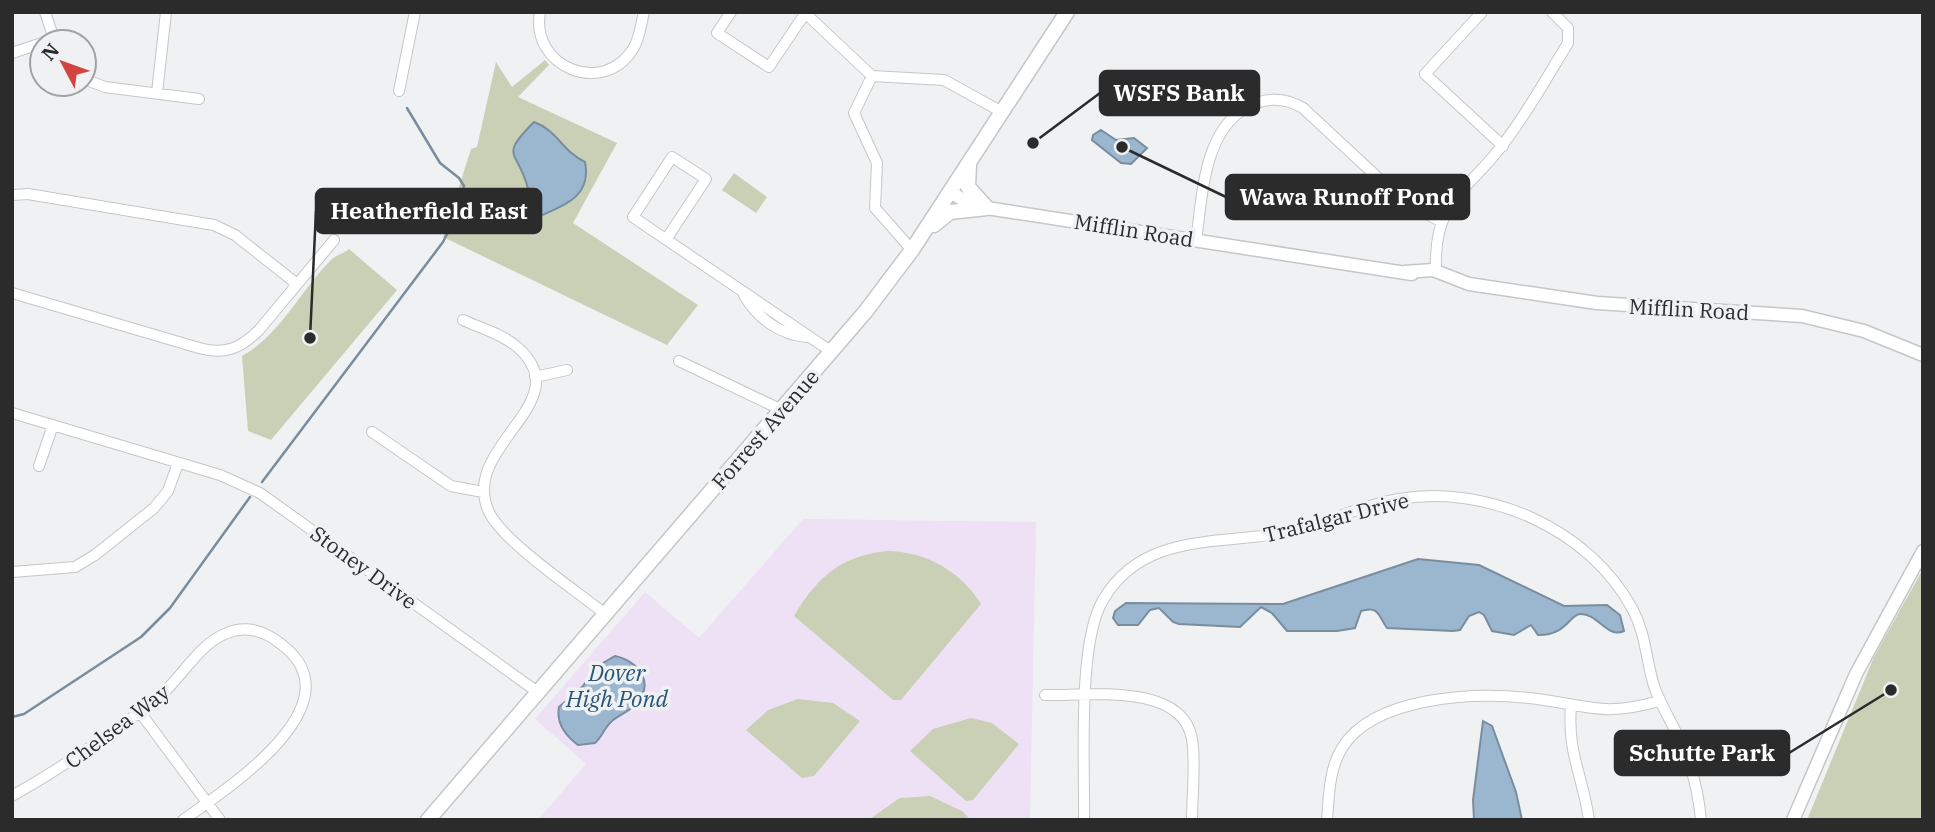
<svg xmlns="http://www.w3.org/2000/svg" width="1935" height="832" viewBox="0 0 1935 832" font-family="'IBM Plex Serif',serif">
<rect width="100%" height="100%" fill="#eff1f3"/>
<!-- education -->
<path fill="#efe1f5" d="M803,519L1036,522L1030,820H538L586,764L535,719L645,592L699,638Z"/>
<!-- green -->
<path fill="#c9d0b6" d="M545,60L549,65L518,97L617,143L573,223L698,305L667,345L443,237L471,149L477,147L496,62L512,87Z
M734,173L767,197L756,213L722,190Z
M349,249L397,290L271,440L248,431L242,356C280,335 301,290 331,260C336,255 343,254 349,249Z
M887,551C925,551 962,572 981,604L901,700H893L794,616C818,576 841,556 887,551Z
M1923,569V820H1807L1874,657Z
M798,699L833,703L860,721L814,776L802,778L746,730L768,710Z
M971,718L992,723L1019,744L973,800L966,801L910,751L933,729Z
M930,796L962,811L971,820H868L900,798Z"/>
<!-- water -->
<path fill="#9bb7d0" stroke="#798d9f" stroke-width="2" d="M534,122C557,130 562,151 585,162C592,197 564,205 538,217L530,213C526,203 530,194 527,185C517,150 499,157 534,122Z
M1101,130L1116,140L1134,138L1147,148L1131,164L1121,163L1092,140L1093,135Z
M1418,559L1479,565L1564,606L1607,605L1620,615L1624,631C1607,639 1598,613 1580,614C1569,615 1567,635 1538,635L1531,625L1514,635L1492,631L1484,615L1479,612L1469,616L1460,630L1453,631L1387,628C1379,617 1379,605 1361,611L1355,628L1337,631H1287L1272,613L1261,607L1240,627L1179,624L1173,622L1159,608L1150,610L1138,625H1118L1113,618L1115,611L1126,603L1283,604Z
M615,656C639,661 656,684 635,705C628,712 619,715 612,721C604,728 602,737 595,743L578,745C566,736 556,723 559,707L583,686L596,667Z
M1483,721L1492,726L1516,792L1522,820H1474L1473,800Z"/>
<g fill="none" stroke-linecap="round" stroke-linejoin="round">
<!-- stream -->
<path stroke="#798d9f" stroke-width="2.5" d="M262,482L443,242L458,212L464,186L459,178L440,163L407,108
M12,717L24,714L141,637L170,608L250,497"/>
<!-- minor casing -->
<g stroke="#c4c6c8" stroke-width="12">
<path id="minor" d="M45,12L55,42
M540,12C530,67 603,97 633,49C640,38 641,24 644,12
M731,12L717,33L769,67L806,12
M1482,12L1425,74L1503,146
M805,13L872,76L944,80L1002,112
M12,53L42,43
M872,76L854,113L877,163L875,208L912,250
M84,79L105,87L199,99
M399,91L415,12
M157,93L166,12
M12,195L28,194L214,225L235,235L297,284
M667,238L706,179L672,157L633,217L832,352
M1196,240C1203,194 1203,123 1256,103C1273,97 1288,99 1303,108L1404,202L1442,222
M1436,271C1433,199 1468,192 1504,143C1528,112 1547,77 1568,43V28L1552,12
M12,293L199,348C224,355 240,349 259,330L334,240
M744,295C757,318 780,335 807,337
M463,320C480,328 502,334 516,346C583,402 458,445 489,512C503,542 577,591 605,614
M679,361L782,410
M535,377L567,370
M12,413L220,475L260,493L539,693
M372,432L451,486L483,492
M39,466L53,425
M12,572L75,567L95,555L154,508L168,491L178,463
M1045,695C1087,696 1182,682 1192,739C1196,764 1192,794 1192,820
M1571,706C1567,753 1583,776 1589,820
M139,711L220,820
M12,796C63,767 112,734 158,698C181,679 198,644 227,633C247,625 265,631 281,644C360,703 228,788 183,820
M1084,820C1085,766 1077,644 1103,600C1141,535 1212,544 1277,534C1319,527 1357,506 1399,499C1488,484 1590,529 1633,610C1646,635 1646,660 1654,686C1660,703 1669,718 1677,734C1691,761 1698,789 1701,820
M1327,820C1329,796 1329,769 1342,748C1374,696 1475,692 1529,698C1586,704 1600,718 1659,701"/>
</g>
<!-- major casing -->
<g stroke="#c4c6c8" stroke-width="15">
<path id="major" d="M950,192L967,202L987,208L1412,274
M1405,272L1433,270L1469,284L1597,303L1802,316L1864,331L1923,355
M1793,820L1856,674L1923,551"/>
</g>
<!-- highway casing -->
<g stroke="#c4c6c8" stroke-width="17">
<path id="highway" d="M969,165L968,187L987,208
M934,225L950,212L987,208
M428,820L866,311L912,250L1067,12"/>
</g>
<!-- minor -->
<use href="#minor" stroke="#fff" stroke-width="10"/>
<!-- major -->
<use href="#major" stroke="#fff" stroke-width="12"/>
<!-- highway -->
<use href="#highway" stroke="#fff" stroke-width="14"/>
</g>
<g text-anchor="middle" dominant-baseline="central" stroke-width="7" stroke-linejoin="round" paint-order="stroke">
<!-- street labels -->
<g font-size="21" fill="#2b2b2c" stroke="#eff1f3">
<text transform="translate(1134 230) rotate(9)">Mifflin Road</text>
<text transform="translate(1689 309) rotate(3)">Mifflin Road</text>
<text transform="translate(765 429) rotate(-49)">Forrest Avenue</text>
<text transform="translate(1336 517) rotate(-14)">Trafalgar Drive</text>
<text transform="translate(364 567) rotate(36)">Stoney Drive</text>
<text transform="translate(117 726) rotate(-37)">Chelsea Way</text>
</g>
<!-- water labels -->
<g font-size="23" font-style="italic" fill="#2a5579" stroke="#eff1f3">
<text x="617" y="672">Dover<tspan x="617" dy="26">High Pond</tspan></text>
</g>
</g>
<!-- callouts -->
<path fill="none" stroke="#2b2b2c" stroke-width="2.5" d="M1033 143L1100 93M1122 147L1226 197M310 338L316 211M1891 690L1789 753"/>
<g fill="#2b2b2c" stroke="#eff1f3" stroke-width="2.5">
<circle cx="1033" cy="143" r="7"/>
<circle cx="1122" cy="147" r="7"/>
<circle cx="310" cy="338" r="7"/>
<circle cx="1891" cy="690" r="7"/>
</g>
<g fill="#2b2b2c" stroke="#2b2b2c" stroke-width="2.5">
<rect x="1100" y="71" width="159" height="44" rx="7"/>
<rect x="1226" y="175" width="243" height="44" rx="7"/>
<rect x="316" y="189" width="225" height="44" rx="7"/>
<rect x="1615" y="731" width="174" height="44" rx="7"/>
</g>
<g font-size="23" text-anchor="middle" font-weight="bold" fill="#fff">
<text x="1179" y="101">WSFS Bank</text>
<text x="1347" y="205">Wawa Runoff Pond</text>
<text x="429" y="219">Heatherfield East</text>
<text x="1702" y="761">Schutte Park</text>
</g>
<!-- border -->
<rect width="1935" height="832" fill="none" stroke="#2b2b2c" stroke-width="28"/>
<!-- north arrow -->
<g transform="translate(63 63) rotate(311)"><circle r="33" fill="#eff1f3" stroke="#a1a2a3" stroke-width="2"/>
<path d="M0-5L12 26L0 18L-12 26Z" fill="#d2443d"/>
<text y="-10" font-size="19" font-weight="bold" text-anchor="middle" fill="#2b2b2c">N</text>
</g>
</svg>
